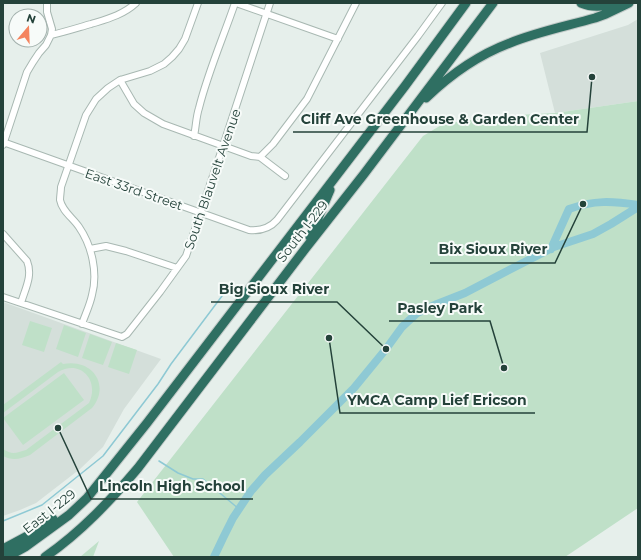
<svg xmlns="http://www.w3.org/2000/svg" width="641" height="560" viewBox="0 0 641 560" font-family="Montserrat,sans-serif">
<rect width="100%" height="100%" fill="#e6efeb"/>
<!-- built -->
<path fill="#d4dfda" d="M638,19V101L555,113L540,53L628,25Z
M3,302L161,359L124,409L103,447L80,469L36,503L20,510L3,516Z"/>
<!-- green -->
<path fill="#bfe0c8" d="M638,101V508L565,557H174L137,502L423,136L443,124L498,116L555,113Z
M30,321L52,328L44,352L22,345Z
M64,325L86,333L78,357L56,349Z
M90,334L112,342L103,365L82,358Z
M116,343L137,350L129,374L108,367Z
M61,362L63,364C92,358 111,385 92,408L30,455C21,459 12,461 3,456V449C12,455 16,453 26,450L89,403C100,380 80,359 58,372L3,413V405Z
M64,373L84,400L23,445L3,418Z
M99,541L93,557H80Z"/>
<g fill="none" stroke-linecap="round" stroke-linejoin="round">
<!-- stream -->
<path stroke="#8ec9d4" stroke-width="1.5" d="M159,461L178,473L193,479H203L239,509
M3,521L42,505L103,456L158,384L171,364L222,296"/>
<!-- river -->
<path stroke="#8ec9d4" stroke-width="8" d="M551,249L569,209C594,200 612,201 638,205
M214,557L223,538L233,518L251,491L265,475L300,442L354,388L386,349L402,327L417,313L437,304L465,293L511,269L554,247L593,234L611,224L638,207"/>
<!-- minor casing -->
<g stroke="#a8b8b2" stroke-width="8">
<path id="minor" d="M236,3L338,39
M51,35C65,32 77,28 91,24C107,19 123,15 136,3
M120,80L134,104L144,113L163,124L251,156L260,157L285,176
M194,136C196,127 196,117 199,108C208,72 223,38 235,3
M3,142L249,230C260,231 270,228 277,220L418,36L442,3
M3,145L27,72L33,62L39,53L46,45L51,35L52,29L47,12V3
M260,157L273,144L307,99L356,3
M3,234L27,261C33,276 25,289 21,303
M90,249L106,246L126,251L177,268
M3,297L122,337L127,334L160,292L186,256L223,146L270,3
M82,324C85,315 90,305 92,295C98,273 92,246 79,227C73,218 62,211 60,200C60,196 61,191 61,187L86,115L96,99L108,88L120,80L150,71L164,64L172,57L179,49L185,39L198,3"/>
</g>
<!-- highway casing -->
<g stroke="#c2cac8" stroke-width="11">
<path id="highway" d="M581,3C593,8 603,7 615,3
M426,98C450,75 478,55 510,43C537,32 567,26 595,18L606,14L629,3
M310,237L330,190
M3,549L31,534L53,519
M7,557L25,547L69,515L87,498L147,423L405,86L466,3
M45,557C81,532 110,501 138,468L305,249L364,174L493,3"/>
</g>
<!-- minor -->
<use href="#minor" stroke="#fff" stroke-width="6"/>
<!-- highway -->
<use href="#highway" stroke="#2f6f62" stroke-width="9"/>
</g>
<g text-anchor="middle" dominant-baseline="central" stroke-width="4" stroke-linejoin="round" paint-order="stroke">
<!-- street labels -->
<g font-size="13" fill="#24423a" stroke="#f7fbf9">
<text transform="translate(212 179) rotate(-71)">South Blauvelt Avenue</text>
<text transform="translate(134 189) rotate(19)">East 33rd Street</text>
<text transform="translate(302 231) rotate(-52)">South I-229</text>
<text transform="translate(49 511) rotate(-38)">East I-229</text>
</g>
</g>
<!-- callouts -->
<path fill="none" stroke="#24423a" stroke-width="1.5" d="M592 77L587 132H293M583 204L555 263H430M386 349L337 302H211M504 368L490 321H389M329 338L340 413H535M58 428L91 499H253"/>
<g fill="#24423a" stroke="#f7fbf9" stroke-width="1.5">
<circle cx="592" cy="77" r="4"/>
<circle cx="583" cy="204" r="4"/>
<circle cx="386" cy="349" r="4"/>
<circle cx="504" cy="368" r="4"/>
<circle cx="329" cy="338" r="4"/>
<circle cx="58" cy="428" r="4"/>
</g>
<g font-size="14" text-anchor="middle" font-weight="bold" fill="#24423a" stroke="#f7fbf9" stroke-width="4" stroke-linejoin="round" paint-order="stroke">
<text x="440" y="124">Cliff Ave Greenhouse &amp; Garden Center</text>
<text x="493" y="254">Bix Sioux River</text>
<text x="274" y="294">Big Sioux River</text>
<text x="440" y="313">Pasley Park</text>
<text x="437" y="405">YMCA Camp Lief Ericson</text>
<text x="172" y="491">Lincoln High School</text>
</g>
<!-- border -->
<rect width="641" height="560" fill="none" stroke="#24423a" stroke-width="8"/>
<!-- north arrow -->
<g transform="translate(28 28) rotate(19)"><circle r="19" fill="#f7fbf9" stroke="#a3b1ad"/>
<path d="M0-3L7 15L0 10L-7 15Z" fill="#f4845f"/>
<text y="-6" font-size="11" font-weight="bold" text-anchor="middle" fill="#24423a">N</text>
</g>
</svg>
